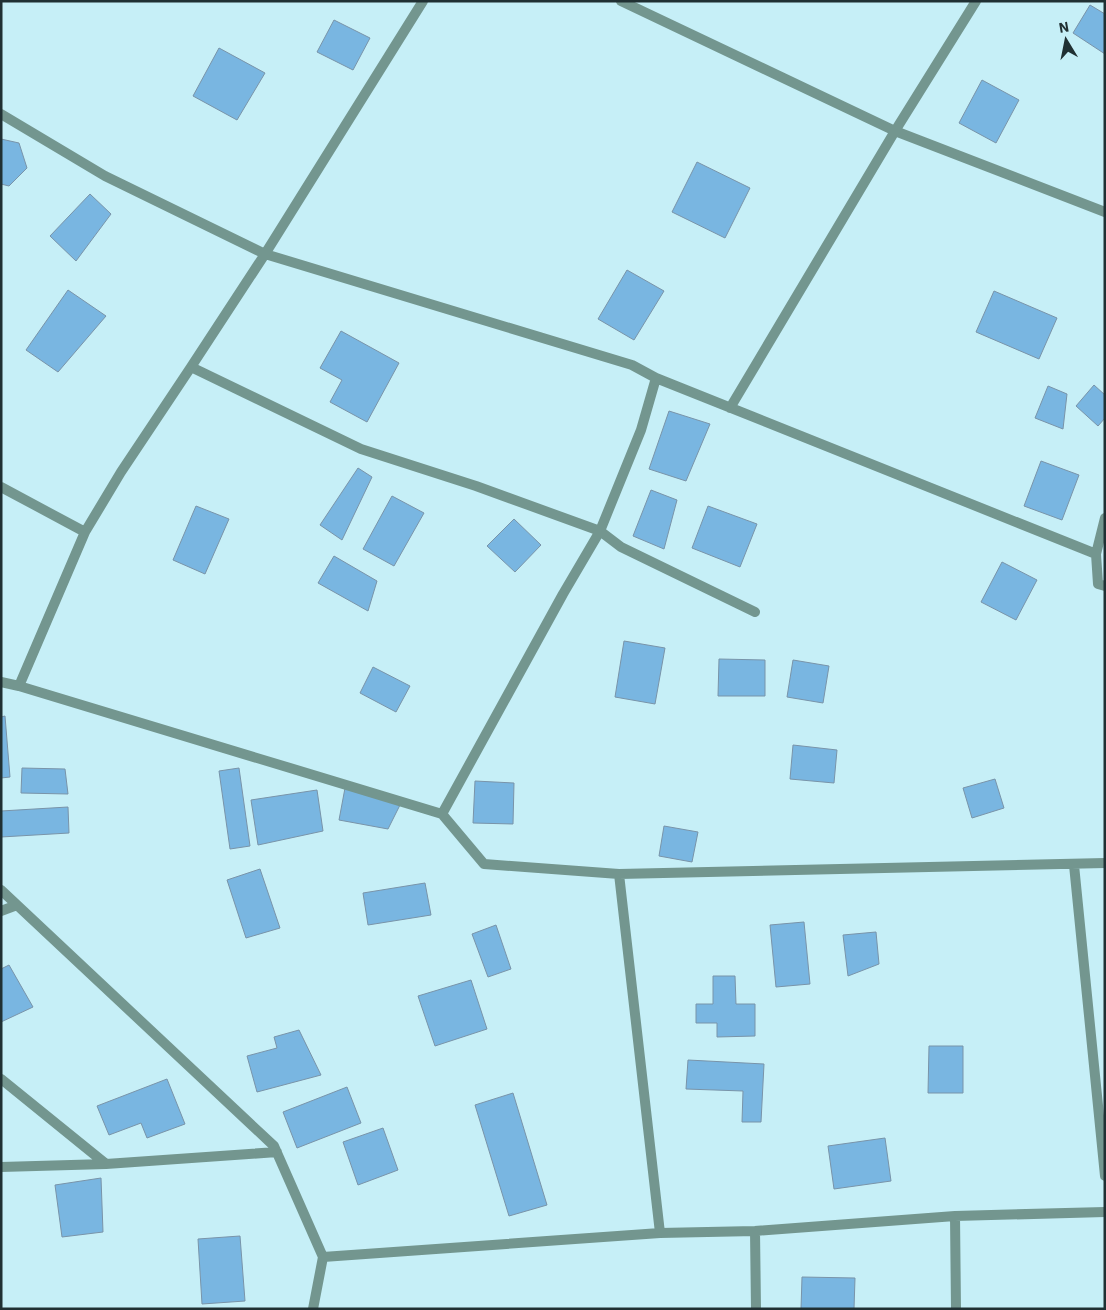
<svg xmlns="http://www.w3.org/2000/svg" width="1106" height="1310" viewBox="0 0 1106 1310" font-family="'IBM Plex Sans',sans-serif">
<rect width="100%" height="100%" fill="#c6eff7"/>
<!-- building -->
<path fill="#79b6e1" stroke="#7994a9" d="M1090,5L1105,14V54L1073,33Z
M334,20L370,38L353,70L317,52Z
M219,48L265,73L237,120L193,96Z
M982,80L1019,100L996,143L959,123Z
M1,139L19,143L27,168L9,186L1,184Z
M697,162L750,188L725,238L672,212Z
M90,194L111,214L76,261L50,236Z
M627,270L664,291L634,340L598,319Z
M68,290L106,316L58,372L26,350Z
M994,291L1057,318L1039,359L976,332Z
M341,331L399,363L367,422L330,402L342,380L320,368Z
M1094,385L1105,395V418L1098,426L1076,406Z
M1048,386L1067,394L1063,429L1035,418Z
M669,411L710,424L686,481L649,469Z
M1041,461L1079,475L1062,520L1024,506Z
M358,468L372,477L342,540L320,525Z
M651,490L677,500L664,549L633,536Z
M392,496L424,513L394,566L363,549Z
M196,506L229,519L205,574L173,560Z
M708,506L757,524L740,567L692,548Z
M514,519L541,545L515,572L487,546Z
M334,556L377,581L368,611L318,583Z
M1002,562L1037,580L1016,620L981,602Z
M624,641L665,648L655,704L615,697Z
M719,659L765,660V696H718Z
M793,660L829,666L823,703L787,697Z
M373,667L410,686L396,712L360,693Z
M5,716L10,777L1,778V717Z
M793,745L837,750L834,783L790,779Z
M22,768L65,769L68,794L21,793Z
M239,768L250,846L230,849L219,771Z
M995,779L1004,808L972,818L963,788Z
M475,781L514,783L513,824L473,823Z
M345,788L403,799L388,829L339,820Z
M317,790L323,831L258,845L251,800Z
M68,807L69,833L1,837V811Z
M664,826L698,832L692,862L659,856Z
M260,869L280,928L246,938L227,880Z
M425,883L431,915L368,925L363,893Z
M804,922L810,984L776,987L770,925Z
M496,925L511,969L488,977L472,934Z
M876,932L879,964L848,976L843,935Z
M9,965L33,1007L1,1022V969Z
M713,976H735L736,1004H755V1036L717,1037V1023H696V1004H713Z
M471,980L487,1029L435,1046L418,996Z
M299,1030L321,1075L257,1092L247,1056L277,1048L274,1037Z
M929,1046H963V1093H928Z
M688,1060L764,1064L761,1122H742L743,1091L686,1089Z
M167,1079L185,1124L147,1138L141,1123L109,1135L97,1106Z
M347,1087L361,1123L297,1148L283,1112Z
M513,1093L547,1205L509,1216L475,1105Z
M383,1128L398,1170L358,1185L343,1142Z
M885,1138L891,1181L834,1189L828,1146Z
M101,1178L103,1232L62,1237L55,1185Z
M240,1236L245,1301L202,1304L198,1239Z
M802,1277L855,1278L854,1309H801Z"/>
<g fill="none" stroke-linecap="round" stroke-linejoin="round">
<!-- street -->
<path stroke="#73968f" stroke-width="10" d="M621,1L895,131L1105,212
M1,114L105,176L265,254L632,365L656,378L1096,554L1098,584L1105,586
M191,367L361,449L476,486L600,531L621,547L755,612
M730,408L895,131L976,1
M1,487L85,532
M1096,554L1105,518
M1,682L19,686L442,814L484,864L619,874L1105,863
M19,686L85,532L121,472L191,367L265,254L423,1
M442,814L563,594L600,531L641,430L656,378
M1074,865L1105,1176
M619,874L660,1233
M1,890L274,1146L323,1257L313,1309
M1,911L17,905
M1,1079L106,1164
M1,1167L106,1164L277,1152
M955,1216L956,1309
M755,1231L756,1309
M323,1257L660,1233L755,1231L955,1216L1105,1212"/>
</g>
<!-- border -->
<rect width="1106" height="1310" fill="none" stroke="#203033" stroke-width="5"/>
<!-- north arrow -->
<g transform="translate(1066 40) rotate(350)" stroke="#c6eff7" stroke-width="4" paint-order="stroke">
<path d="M0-4L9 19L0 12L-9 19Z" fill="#203033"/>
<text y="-8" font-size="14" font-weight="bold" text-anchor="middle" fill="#203033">N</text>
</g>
</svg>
